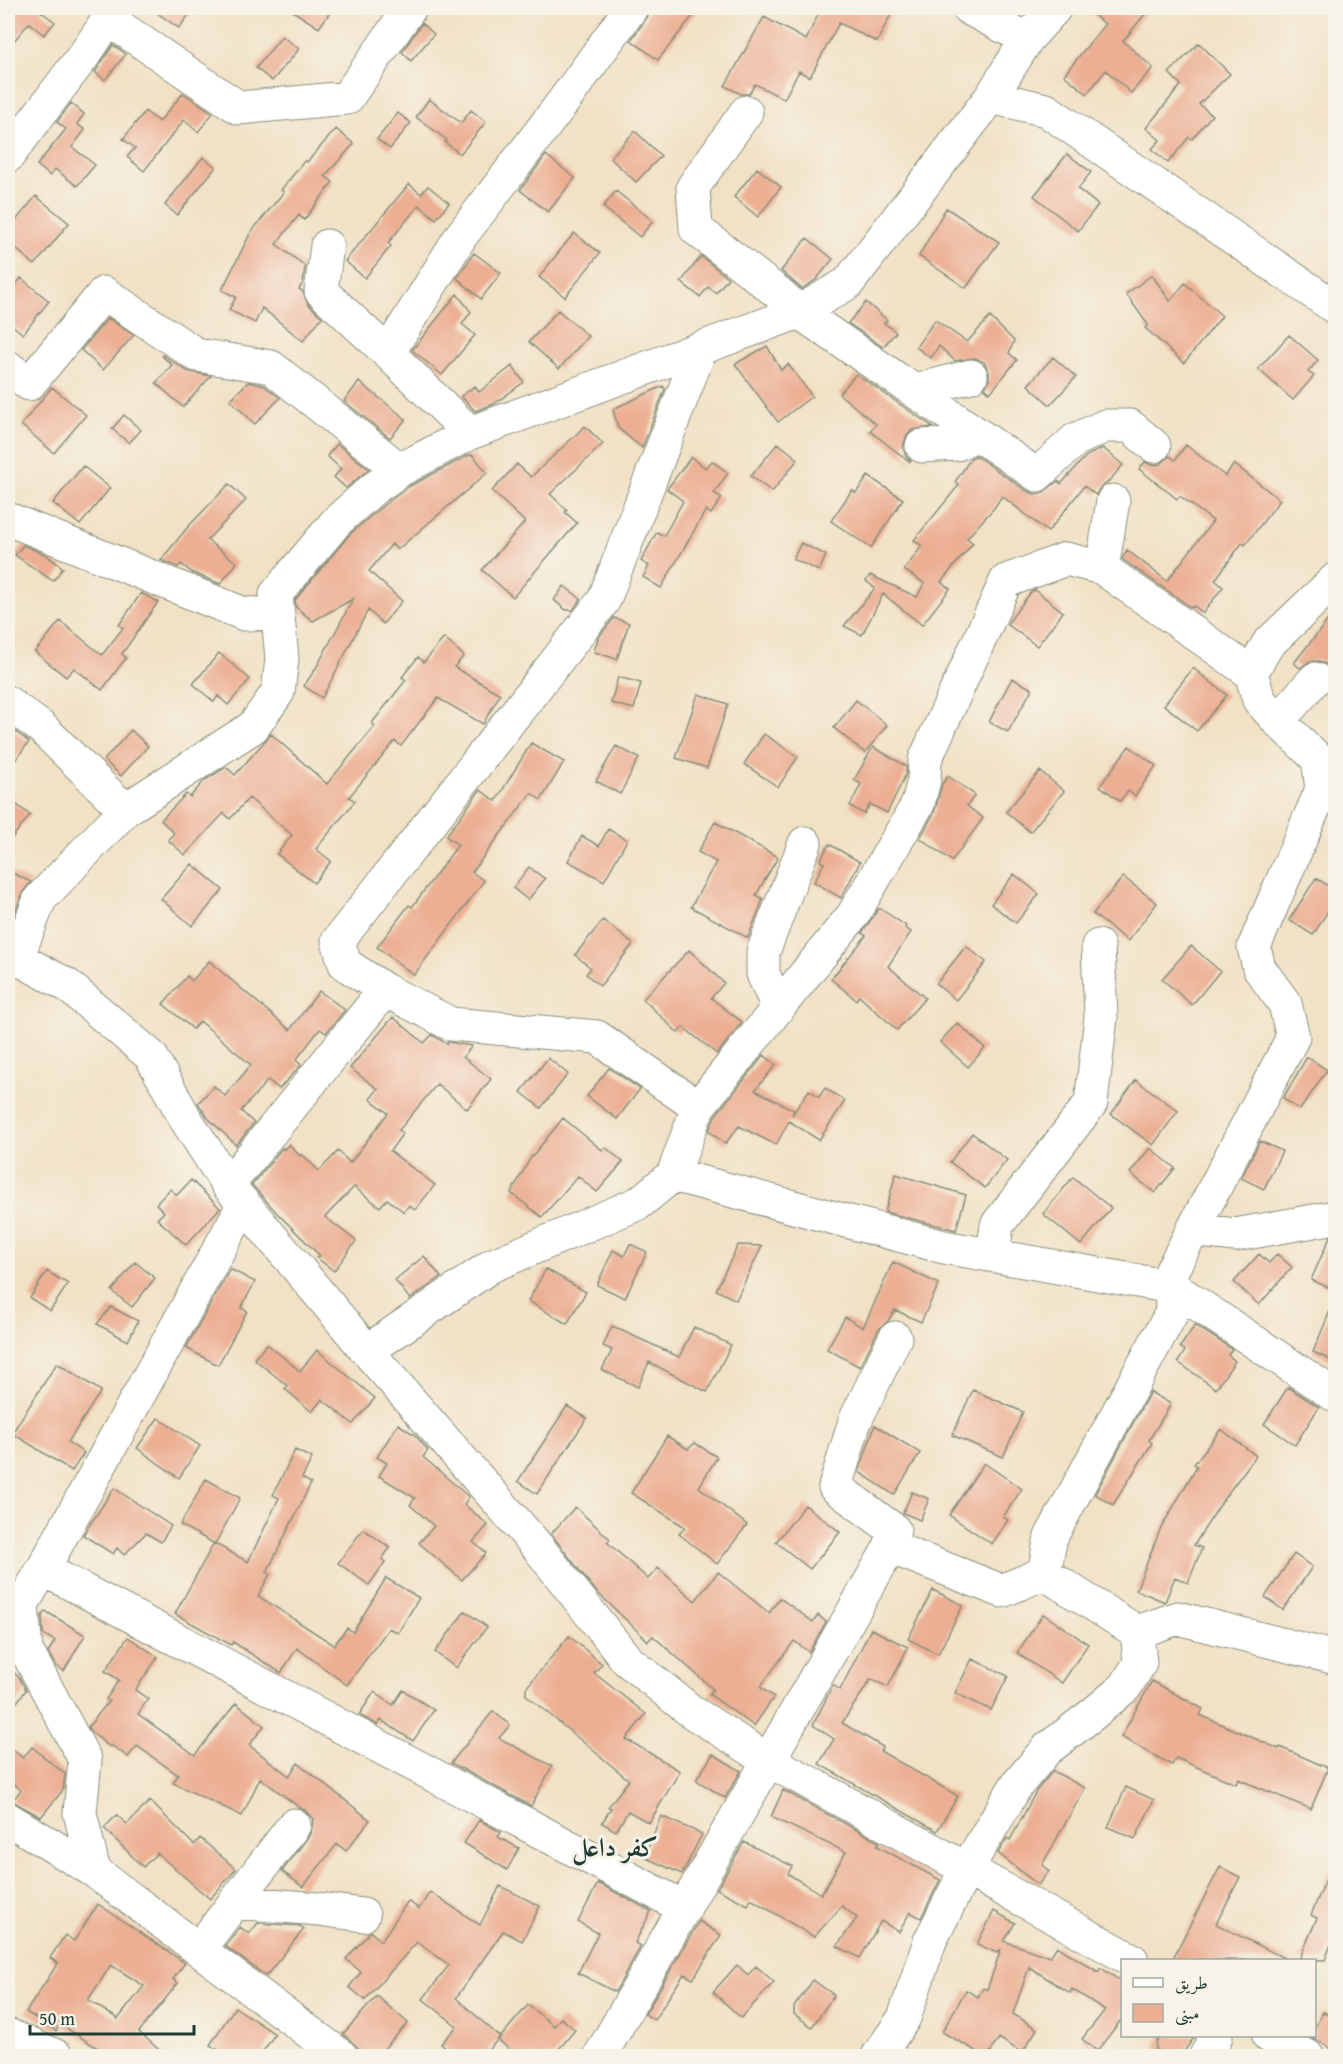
<svg xmlns="http://www.w3.org/2000/svg" width="1343" height="2064" viewBox="0 0 1343 2064" font-family="'Gentium Book Plus',Amiri,serif">
<rect width="100%" height="100%" fill="#f7f3e8"/>
<filter id="ink" filterUnits="userSpaceOnUse"><feTurbulence type="fractalNoise" baseFrequency=".0167" numOctaves="2"/><feDisplacementMap in="SourceGraphic" scale="12" xChannelSelector="R" yChannelSelector="G"/><feConvolveMatrix kernelMatrix="1 2 1 2 8 2 1 2 1" color-interpolation-filters="sRGB"/></filter>
<filter id="wash" filterUnits="userSpaceOnUse"><feTurbulence type="fractalNoise" baseFrequency=".008" numOctaves="4" result="noise"/><feDisplacementMap in="SourceGraphic" scale="24" xChannelSelector="R" yChannelSelector="G"/><feGaussianBlur stdDeviation="1.35" result="paint"/><feColorMatrix in="noise" values="0 0 0 0 0 0 0 0 0 0 0 0 0 0 0 0 0 1.4 0 .05"/><feComposite in="paint" operator="in"/></filter>
<g filter="url(#wash)">
<rect width="100%" height="100%" fill="#f1e1c5"/>
<g id="blocks">
<!-- building -->
<path fill="#ecaf93" fill-rule="evenodd" d="M10,8H41L39,10L55,22L44,35L29,23L8,48V14L12,9Z
M150,8H194L179,28Z
M288,8H333L319,28Z
M649,8H699L658,60L631,40L646,19Z
M808,8H894L877,42L839,23L810,77L799,71L784,99L755,84L749,94H741L725,86L764,17L806,40L819,13Z
M1084,8H1150L1123,41L1153,68L1131,93L1106,70L1087,94L1064,75L1105,24Z
M422,23L434,34L411,61L402,52Z
M282,36L299,49L272,81L256,68Z
M1199,43L1230,74L1199,104L1212,115L1192,139L1189,137L1168,163L1152,149L1160,140L1146,128L1181,85L1169,73Z
M113,45L126,54L105,80L95,72Z
M183,93L213,113L198,132L184,120L144,171L127,157L135,148L123,139L145,111L159,122Z
M429,99L461,123L471,110L486,122L460,154L445,142L447,140L416,117Z
M71,103L84,114L77,124L85,130L72,147L95,165L77,186L55,169L50,176L37,165L66,129L57,122Z
M398,113L411,123L390,149L377,139Z
M336,129L354,144L325,176L333,182L304,220L299,215L276,244L305,266L303,283L299,289L303,292L308,304L322,317L303,341L262,308L255,323L229,310L236,297L222,290L251,232L284,192L281,190L305,160L307,162Z
M635,131L661,156L636,182L610,158Z
M1067,154L1091,172L1078,189L1098,205L1078,231L1034,196Z
M546,155L575,178L548,212L520,190Z
M203,157L216,167L177,215L165,205Z
M757,168L781,187L758,217L734,197Z
M409,184L421,194L428,186L449,203L436,219L419,205L388,243L391,246L365,278L345,261Z
M616,191L653,221L640,237L603,207Z
M36,196L69,223L35,265L8,242V230Z
M946,208L999,242L966,288L919,256Z
M574,233L600,253L565,297L539,277Z
M807,238L833,259L816,280L802,289L781,271Z
M474,253L501,273L481,299L457,278Z
M701,256L728,278L716,293L708,287L700,297L681,282Z
M1152,275L1170,301L1185,283L1222,316L1184,363L1145,328L1148,325L1126,294Z
M21,278L49,301L23,334L8,322V295Z
M457,294L471,312L462,324L475,335L442,375L412,350Z
M866,302L887,320L884,323L896,332L883,347L848,323Z
M558,310L588,336L559,369L529,342Z
M990,317L1014,341L1009,353L1017,360L990,393L985,388L989,380V372L984,362L975,358L955,361L939,346L931,358L916,347L935,320L967,342Z
M108,318L134,335L103,370L81,350Z
M1289,335L1318,360L1308,372L1314,376L1293,400L1258,369Z
M767,346L781,370L788,364L812,396L778,422L735,364Z
M163,355L187,371L211,376L183,407L156,383L172,365L162,356Z
M1053,357L1076,377L1050,405L1028,385Z
M512,366L524,382L494,404L475,411L461,396L475,386L479,392Z
M856,374L933,427L912,430L906,437L903,448L906,456L911,461L910,462L870,431L876,424L839,394Z
M248,382L263,385L280,398L255,424L230,400Z
M359,382L406,419L390,438L344,401Z
M663,386L665,389L642,448L618,428L613,409Z
M52,387L86,415L54,453L21,425Z
M124,415L141,430L129,443L112,429Z
M585,426L603,444L550,494L567,510L565,512L577,523L513,597L482,570L525,522L492,491L517,464L531,477Z
M778,443L798,459L772,492L751,476Z
M337,444L369,469L346,488L334,477L341,469L327,456Z
M1186,445L1225,476L1234,464L1280,500L1245,545L1242,543L1215,580L1223,587L1203,613L1194,606L1192,608L1122,559L1127,550L1167,581L1213,521L1180,496L1177,499L1139,469L1145,462L1151,465L1160,464L1170,456L1175,460Z
M1103,448L1123,465L1107,483L1099,489L1096,495L1084,486L1048,532L1002,496L994,508L967,538L973,543L941,582L950,589L922,625L883,594L862,635L844,626L875,588L866,581L870,575L917,597L924,583L904,570L922,546L914,540L959,485L955,482L971,458L976,456L1027,491L1035,494L1042,493L1058,481L1061,484L1086,456Z
M469,455H473L487,473L397,550L392,544L369,571L402,601L383,624L368,610L322,698L304,686L316,668L353,599L313,621L296,607L295,600L350,534L385,504L410,486Z
M691,457L706,468L712,461L728,473L714,493L722,498L711,514L706,510L661,588L643,577L649,566L641,561L657,532L664,536L683,501L667,489Z
M83,466L110,488L80,525L53,503Z
M868,476L903,499L871,548L831,521L852,490L856,493Z
M229,484L246,500L207,540L237,563L220,584L193,573L181,564L178,567L161,560L187,528Z
M801,543L826,555L819,571L793,559Z
M23,545L46,555L63,568L53,581L15,555Z
M564,586L581,599L573,610H566L554,600Z
M1035,590L1063,612L1037,646L1007,624L1031,592Z
M141,593L158,602L122,654L126,658L102,690L74,668L66,677L35,652L60,621L102,655L123,628L119,625Z
M1335,611V695L1330,691L1333,682V674L1327,665L1319,661H1310L1300,668L1294,663Z
M614,618L629,623L617,659L594,652L598,638Z
M444,638L464,656L454,667L500,694L483,724L438,698L401,746L395,741L349,797L355,801L316,849L331,861L314,883L277,854L292,835L249,798L230,819L224,813L185,855L168,840L174,833L161,820L186,794L190,797L205,780L226,767L235,775L271,734L327,784L375,726L372,723L406,680L402,677L418,657L424,662Z
M219,653L250,679L228,705L218,696L214,702L193,684Z
M1193,668L1227,695L1197,731L1164,705Z
M618,677L641,683L634,709L611,703Z
M1012,678L1032,689L1008,732L989,722Z
M698,694L728,704L707,768L676,758Z
M856,700L887,725L865,753L834,728Z
M8,726L29,742L8,770Z
M131,730L148,746L121,776L104,760Z
M764,734L798,757L778,787L744,764Z
M531,743L564,762L541,800L531,793L472,872L484,881L414,975L377,947L409,905L412,907L458,845L446,836L480,790L496,801Z
M616,746L639,758L620,794L596,781Z
M1129,746L1156,766L1135,796L1128,791L1120,801L1100,786Z
M873,747L906,766V774L887,813L870,804L864,814L850,806L861,784L854,780Z
M1040,771L1064,791L1030,832L1006,812Z
M948,776L975,795L967,806L983,818L952,861L920,838L934,813L942,784Z
M8,798L30,815L8,843Z
M715,822L778,857L756,895L763,899L748,938L691,907L716,862L698,852Z
M608,829L627,840L604,881L568,861L582,836L599,846Z
M829,844L860,862L841,898L814,882L824,863L820,861Z
M192,864L223,890L192,926L161,899Z
M529,867L545,879L528,900L513,888Z
M8,871L31,882L23,892L8,931Z
M1014,874L1039,894L1016,923L991,904Z
M1123,877L1157,903L1128,941L1093,914Z
M1316,878L1335,890V900L1313,935L1289,920Z
M878,909H881L906,926L905,928L911,932L888,966L925,998L897,1030L859,996L856,1000L831,979L866,936L862,933Z
M603,920L633,944L600,986L586,974L591,968L575,955Z
M966,946L986,962L956,1000L936,984Z
M1191,946L1220,971L1192,1005L1162,979Z
M689,950L724,983L711,998L742,1022L717,1054L683,1027L678,1033L643,999Z
M209,961L290,1030L319,991L345,1010L326,1033L320,1029L296,1060L301,1065L279,1089L268,1080L241,1111L254,1123L236,1145L208,1118L198,1103L214,1086L225,1096L251,1065L200,1021L193,1029L163,1004L187,976L192,981Z
M393,1017L424,1043L432,1035L447,1044L448,1042L472,1046L463,1057L491,1079L467,1109L437,1084L399,1130L403,1133L390,1151L435,1185L415,1210L409,1205L404,1212L387,1199L380,1207L354,1187L325,1217L356,1241L334,1271L317,1258L320,1256L278,1214L252,1185L282,1148L284,1149L289,1144L300,1156L302,1154L319,1171L338,1151L350,1163L388,1113L370,1099L378,1089L350,1068Z
M957,1023L985,1048L968,1067L940,1042Z
M764,1055L776,1065L755,1090L794,1110L792,1115L809,1090L819,1097L825,1088L845,1101L819,1140L789,1121L776,1145L739,1126L725,1144L709,1131L715,1116Z
M1307,1057L1327,1070L1300,1110L1283,1098Z
M548,1058L568,1074L541,1108L521,1092Z
M609,1068L640,1089L617,1119L587,1096Z
M1136,1080L1178,1111L1153,1145L1111,1114Z
M563,1118L602,1150L605,1147L623,1162L597,1192L578,1176L542,1217L511,1193L530,1159Z
M972,1133L1007,1160L985,1188L950,1162Z
M1260,1141L1282,1151L1264,1189L1241,1178Z
M1150,1148L1175,1168L1155,1193L1130,1173Z
M896,1174L966,1195L956,1230L885,1212Z
M1073,1177L1111,1208L1081,1245L1043,1214Z
M191,1180L220,1208L186,1245L157,1219L164,1212L156,1204L170,1189L177,1195Z
M1335,1236V1290L1311,1280L1330,1237Z
M630,1244L647,1252L625,1298L597,1285L613,1250L624,1256Z
M738,1245L762,1246L736,1300L716,1290Z
M1259,1254L1269,1263L1277,1254L1292,1267L1259,1305L1234,1282Z
M424,1256L441,1277L410,1299L395,1280Z
M135,1262L155,1278L132,1307L112,1291Z
M893,1262L939,1284L921,1322L895,1310L888,1321L878,1330L860,1367L827,1349L845,1317L863,1328Z
M230,1269L255,1282L241,1308L247,1311L218,1365L186,1348Z
M546,1269L586,1292L567,1324L528,1301Z
M47,1271L68,1284L50,1311L30,1298Z
M1335,1299V1362L1313,1352Z
M111,1307L138,1321L128,1341L97,1324Z
M1195,1325L1232,1349L1228,1355L1235,1361L1216,1389L1178,1362L1185,1351L1180,1347Z
M612,1326L679,1357L694,1327L731,1345L707,1392L649,1362L638,1387L602,1370L612,1350L603,1346Z
M267,1344L300,1371L317,1350L375,1398L353,1424L322,1399L312,1412L285,1389L288,1386L254,1359Z
M57,1363L101,1391L68,1442L84,1453L72,1471L12,1433Z
M1288,1387L1319,1407L1295,1445L1264,1424Z
M973,1390L1023,1412L1003,1457L952,1435Z
M1150,1392L1171,1404L1149,1440L1152,1443L1113,1505L1095,1494Z
M567,1406L587,1418L537,1494L518,1481Z
M158,1418L200,1446L179,1478L137,1448Z
M398,1424L415,1435L428,1450L423,1457L469,1497L464,1504L488,1525L473,1542L486,1553L462,1580L419,1543L434,1526L410,1505L415,1498L379,1476L387,1463L377,1457Z
M875,1425L920,1453L894,1495L859,1472Z
M1221,1429L1256,1456L1225,1497L1194,1545L1202,1548L1188,1583L1175,1577L1165,1602L1136,1590L1160,1530L1197,1466L1194,1464Z
M667,1436L688,1449L695,1443L717,1457L699,1487L747,1525L717,1564L679,1534L685,1527L631,1493Z
M295,1450L312,1458L302,1478L311,1483L267,1572L270,1574L258,1596L334,1645L347,1628L353,1632L386,1578L419,1598L398,1633L389,1628L347,1685L297,1648L281,1673L233,1642L231,1645L175,1614L214,1543L248,1562L279,1498L273,1495Z
M984,1463L1022,1489L1003,1517L1008,1520L992,1544L949,1515Z
M206,1479L240,1498L215,1544L180,1525Z
M114,1488L171,1526L161,1542L146,1533L124,1555L117,1548L113,1554L83,1535Z
M912,1492L929,1499L920,1520L903,1513Z
M805,1505L840,1532L810,1569L776,1542Z
M575,1507L610,1539L607,1542L648,1579L658,1568L695,1601L718,1572L769,1613L780,1598L813,1622L818,1615L826,1622L809,1652L794,1641L760,1687L774,1697L754,1726L709,1694L713,1689L653,1636L648,1641L595,1590L551,1534Z
M363,1529L390,1548L382,1559L385,1562L369,1585L338,1563Z
M1294,1554L1312,1567L1283,1610L1265,1597Z
M933,1590L963,1605L938,1654L908,1639Z
M45,1611L85,1635L64,1671L56,1666L48,1652L55,1641L43,1634L42,1616Z
M465,1611L487,1627L456,1668L435,1652Z
M1043,1614L1088,1644L1062,1683L1017,1653Z
M871,1629L908,1647L888,1687L871,1679L842,1723L883,1747L880,1751L958,1796L937,1831L819,1764L834,1739L813,1725L833,1685L840,1690Z
M569,1636L602,1664L594,1673L646,1714L626,1739L680,1771L649,1823L628,1811L616,1831L602,1823L611,1808L608,1807L629,1780L526,1695V1688Z
M128,1637L158,1657L135,1690L148,1699L138,1714L195,1755L236,1703L264,1726L249,1745L289,1776L298,1763L370,1820L346,1851L337,1844L303,1887L282,1871L309,1836L312,1828L313,1819L305,1810L299,1807L260,1778L242,1816L173,1783L178,1775L137,1746L128,1757L111,1745L110,1747L91,1732L88,1727L109,1701L106,1699L119,1680L105,1671Z
M972,1659L1008,1676L991,1710L955,1693Z
M8,1668L19,1677L26,1690L8,1714Z
M1152,1681L1203,1709L1200,1715L1279,1749L1280,1747L1328,1768L1311,1809L1238,1779L1236,1784L1176,1758L1172,1765L1121,1737Z
M403,1690L434,1710L413,1741L381,1720L378,1725L359,1715L374,1692L393,1705Z
M493,1711L510,1725L499,1738L552,1766L531,1806L451,1763Z
M8,1746L23,1758L32,1747L65,1774L63,1790L41,1817L12,1801L21,1790L8,1779Z
M713,1754L741,1771L725,1798L696,1780Z
M1053,1771L1085,1788L1042,1865L1049,1871L1038,1885L998,1853L1007,1838L1010,1840L1037,1790Z
M1126,1787L1154,1800L1135,1839L1108,1827Z
M783,1790L879,1842L877,1846L940,1880L921,1918L910,1912L899,1932L881,1921L860,1958L837,1946L857,1918L842,1906L814,1937L751,1899L748,1905L717,1889L744,1842L792,1866L788,1874L821,1894L846,1852L771,1817Z
M150,1801L194,1845L200,1838L236,1869L210,1899L157,1853L143,1867L104,1828L117,1815L127,1824Z
M661,1816L702,1834L682,1874L644,1857Z
M479,1820L501,1832L498,1837L519,1848L507,1870L464,1843Z
M1335,1858V1934L1325,1960H1299L1317,1918L1311,1915Z
M1220,1867L1240,1877L1216,1924L1288,1960H1172Z
M598,1883L651,1911L635,1943L641,1946L615,1992L578,1973L598,1933L578,1922Z
M500,1886L540,1906L522,1941L503,1931L456,1998L500,2037L483,2056H455L441,2044L457,2026L423,1999L449,1965L417,1942L365,2000L349,1987L361,1972L346,1959L369,1933L371,1932L381,1941L408,1901L419,1909L430,1892L480,1925Z
M98,1904L185,1963L173,1979L178,1983L139,2032L166,2056H110L60,2024L56,2031L26,2012L58,1963L50,1958L65,1935L74,1941ZM111,1965L144,1986L118,2019L88,2000Z
M994,1911L1015,1923L1004,1941L1050,1957L1057,1946L1098,1972L1101,1968L1122,1982V2021L1121,2020L1097,2051L1082,2039L1105,2010L1072,1989L1070,1993L1029,1967L1013,2014L1037,2029L1022,2053L999,2038L988,2056H985L942,2032L966,1990L978,1997L983,1988L987,1990L1001,1949L997,1953L977,1944Z
M699,1921L721,1935L693,1979L684,1974L654,2020L645,2014Z
M258,1923L300,1926L304,1929L266,1976L225,1946L240,1927L249,1934Z
M737,1965L748,1975L756,1966L774,1982L741,2018L713,1992Z
M813,1980L834,1995L812,2027L794,2014V2007Z
M377,1996L408,2023L377,2056H367L343,2034Z
M528,2005L554,2026L561,2018L575,2030L553,2056H518L498,2040Z
M235,2007L275,2034L260,2056H227L210,2045Z
M1323,2012L1335,2018V2051L1311,2037L1314,2036V2029Z
M1161,2036H1195L1181,2056H1166L1156,2049V2043Z"/>
</g>
</g>
<g filter="url(#ink)">
<use href="#blocks" fill-opacity="0" stroke="#888f7c" stroke-width="1.5"/>
<g fill="none" stroke-linecap="round" stroke-linejoin="round">
<!-- minor casing -->
<g stroke="#888f7c" stroke-width="35">
<path id="minor" d="M968,8L1027,39
M108,19L239,108L347,98L410,8
M991,97L1046,110L1336,308
M746,112L693,187L696,229L781,295L799,312L1037,475L1075,440L1105,426H1130L1154,446
M8,156L87,51L116,8
M327,246L321,291L388,353
M8,367L29,384L104,293L197,355L271,367L400,470
M914,391L971,376
M470,433L388,353L461,236L563,102L631,8
M922,446L957,444L977,434
M8,519L244,614L277,613
M1102,568L1113,501
M8,703L42,728L125,810
M1278,721L1315,679
M8,957L17,958L67,985L151,1056L185,1118L228,1185L367,1351L537,1546L627,1660L692,1712L770,1761L1132,1960
M17,958L40,899L125,810L253,727L278,692L282,659L276,594L337,521L373,489L400,470L470,433L799,312L848,283L991,97L1027,39L1055,8
M778,1007L763,974V952L805,843
M698,1107L597,1037L451,1024L385,990L345,964L338,941L604,600L700,350
M673,1175L944,1247L1172,1287L1336,1396
M228,1185L385,990
M1193,1230L1235,1235L1336,1217
M993,1255L997,1225L1091,1103L1101,1017L1098,946
M367,1351L491,1266L639,1203L673,1175L698,1107L853,915L918,804L924,780L925,760L1006,581L1066,559L1102,568L1251,673
M890,1547L894,1530L835,1487L855,1421L895,1338
M43,1569L685,1908
M22,1605L26,1650L85,1760L80,1813L94,1871
M8,1623H11L43,1569L244,1204
M1137,1632L1178,1618L1336,1658
M8,1819L94,1871L341,2056
M235,1902L318,1909L363,1915
M199,1949L294,1825
M8,2035L56,2056
M1269,2036L1307,2056
M600,2056L890,1547L1002,1591L1044,1573
M878,2056L904,2018L930,1941L966,1870L1016,1786L1046,1750L1093,1714L1125,1687L1140,1663L1137,1632L1044,1573L1051,1537L1172,1312L1171,1272L1293,1037L1285,1004L1259,968L1254,947L1322,789L1318,759L1278,721L1259,700L1251,673L1268,644L1336,579
M1206,2056L1216,2036"/>
</g>
<!-- minor -->
<use href="#minor" stroke="#fff" stroke-width="33"/>
</g>
</g>
<g text-anchor="middle" dominant-baseline="central" stroke-width="6" stroke-linejoin="round" paint-order="stroke">
<!-- district labels -->
<g font-size="26" font-weight="bold" fill="#1f3d34" stroke="#f7f3e8">
<text x="615" y="1846">كفر داعل</text>
</g>
</g>
<!-- margin -->
<rect width="1343" height="2064" fill="none" stroke="#f7f3e8" stroke-width="30"/>
<!-- legend -->
<rect x="1121" y="1959" width="195" height="78" fill="#f7f3e8" stroke="#a1aaa0" stroke-width="1.5"/>
<rect x="1133" y="1978" width="30" height="9" fill="#ffffff" stroke="#a1aaa0" stroke-width="1.5"/>
<text x="1175" y="1989" font-size="18" fill="#1f3d34">طريق</text>
<rect x="1133" y="2004" width="30" height="18" fill="#ecaf93" stroke="#a1aaa0" stroke-width="1.5"/>
<text x="1175" y="2019" font-size="18" fill="#1f3d34">مبنى</text>
<!-- scale -->
<path d="M30 2025v9h164v-9" fill="none" stroke="#1f3d34" stroke-width="3"/>
<text x="39" y="2025" font-size="18" fill="#1f3d34" stroke="#f7f3e8" stroke-width="4.5" paint-order="stroke">50 m</text>
</svg>
